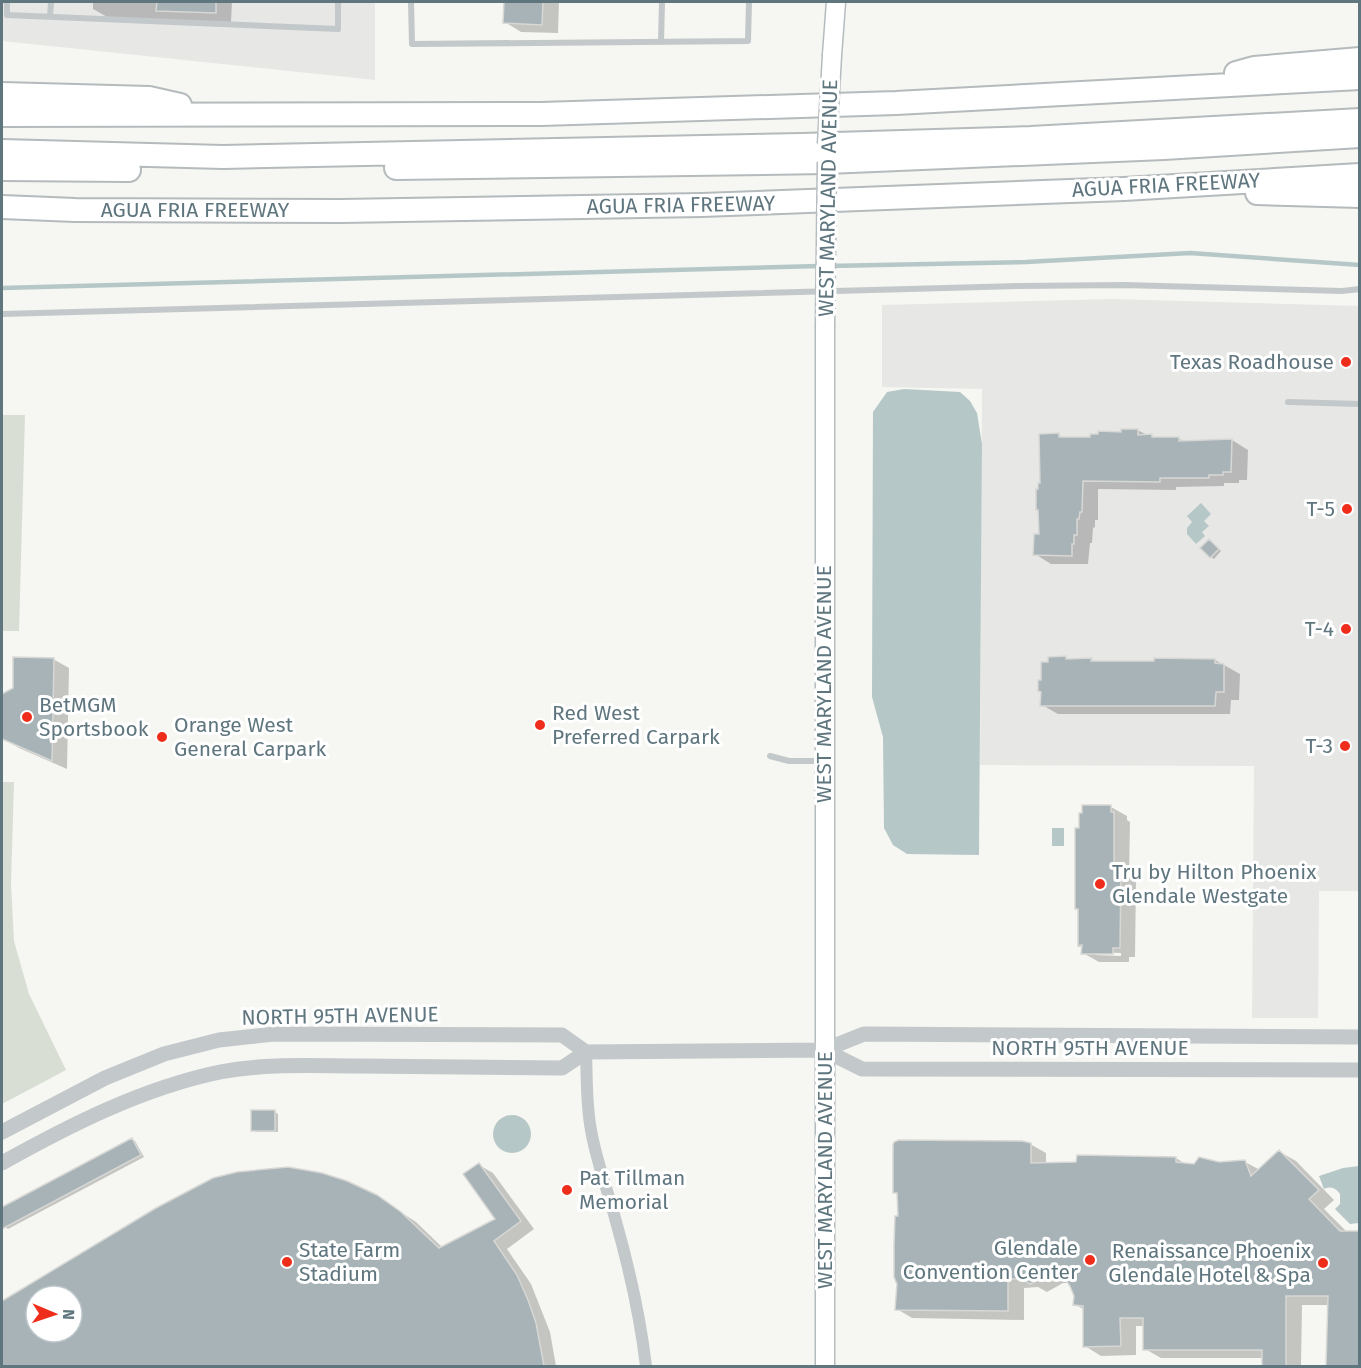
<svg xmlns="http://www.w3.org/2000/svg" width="1361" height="1368" viewBox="0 0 1361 1368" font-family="'Fira Sans',sans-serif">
<rect width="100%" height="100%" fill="#f6f6f2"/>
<!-- built -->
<path fill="#e7e7e6" d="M2,2H375V80L2,41Z
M1111,299L1359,306V891H1319L1318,1018H1252L1254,766L980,765L982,389L882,387V305Z"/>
<!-- green -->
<path fill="#d8ded3" d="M2,415H25L19,631H2Z
M2,782H14L11,884L14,941L29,994L66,1070L2,1104Z"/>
<!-- water -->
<path fill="#b6c7c8" d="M904,389L960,392L970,401L977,413L982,444L979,855L907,854L893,845L884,828L883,737L872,697L873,412L887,392Z
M1201,503L1211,514L1204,521L1209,526L1202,532L1205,536L1196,544L1187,534V528L1192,522L1187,516Z
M1052,828H1064V846H1052Z
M493 1134a19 19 0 1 1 38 0a19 19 0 1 1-38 0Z
M1359,1166V1223L1350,1224L1335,1209L1340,1204V1194C1336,1188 1331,1186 1324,1189L1319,1176L1343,1168Z"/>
<!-- shadow -->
<path fill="#0003" fill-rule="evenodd" d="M93,2H232L231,22L109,18L93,9Z
M286,2H339V3Z
M505,2H559L558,33L521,32L505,22Z
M1137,430L1156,439L1178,438L1185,442L1232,440L1248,450L1247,480H1239V483H1224V486L1176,487V490L1098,489V520H1095V527L1093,528L1092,543H1090L1088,564H1051L1035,554L1040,535L1041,484L1059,435L1065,439L1091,438Z
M1212,543L1221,551L1214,559L1211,557Z
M1066,658L1070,660H1091L1096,662L1215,660L1240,674L1239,700H1231L1230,714H1058L1042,705Z
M53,659L69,668L67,769L19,748L3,738Z
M1111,807L1127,816V820L1130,822L1129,877L1136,881L1135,957H1129V962H1099L1083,953V948L1079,946L1081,829ZM1093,952L1121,953V956L1096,955Z
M275,1112L278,1114V1132H256L253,1130Z
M132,1139L135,1141L144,1157L8,1229L5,1227L2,1220V1209Z
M1030,1144L1046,1153V1164L1176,1158L1187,1165L1245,1162L1260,1170L1280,1152L1296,1161L1334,1200L1324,1209L1347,1232H1360V1366H1328L1329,1305H1302L1301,1366H1263V1358H1161L1145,1349V1326H1136V1355L1101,1356L1085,1346V1310L1074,1304L1075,1296L1070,1283H1063L1047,1292L1038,1287L1024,1288V1320L912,1318L897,1309L899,1194L895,1192Z
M479,1165L493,1173L534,1229L507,1249L531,1284L550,1332L556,1366H2V1302L156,1209L376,1196L416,1222L443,1248L497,1219ZM36,1296H72V1332H36Z"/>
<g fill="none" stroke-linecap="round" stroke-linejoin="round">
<!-- stream -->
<path stroke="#b6c7c8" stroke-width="4.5" d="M829,266L1026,262L1190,253L1360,265
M2,288L820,266"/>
</g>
<!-- building -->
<path fill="#a7b3b6" stroke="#d7d7d5" stroke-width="1.5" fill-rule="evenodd" d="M157,2H216V13L156,11Z
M504,2H543L542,25L503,23Z
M1121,429H1138V435L1152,434V437H1179V441L1232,439L1231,472H1223V475H1209V478H1160V482L1083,481L1082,512H1080L1079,519H1077V535H1074V544H1072V556L1033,555L1034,534H1039L1038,510H1036V489H1038V483H1040L1039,434L1059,433V437H1090V434H1098V431L1121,432Z
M1209,539L1219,549L1210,558L1200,548Z
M1066,656V659L1092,658L1091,661H1154V658L1215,659V663L1224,664V692H1216L1215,706H1040L1041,692L1038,691V680H1041V662H1048V657Z
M13,657L54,658L52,761L2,739V694L13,688Z
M1082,805H1111V812H1114V870H1121L1120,948H1113V954H1081L1082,945L1078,946V909H1075V828H1079V813H1082Z
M251,1110H275V1131H251Z
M132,1138L141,1155L2,1229V1207Z
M899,1140L1022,1141L1031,1143V1163L1076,1162L1077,1155L1176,1157V1162L1194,1164L1199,1157L1219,1162L1245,1160L1251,1176L1279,1150L1319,1190L1309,1199L1340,1231H1359V1366H1326L1328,1296H1286V1366H1262V1350H1143V1318H1120L1121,1346L1083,1347V1306L1073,1305L1074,1296L1070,1286L1066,1280L1056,1275H1047L1030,1284L1023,1279H1008V1311L895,1310L897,1284L894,1277V1245L895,1216H898L897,1193H893V1145L894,1142Z
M479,1163L521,1221L494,1241L517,1275L528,1300L536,1323L544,1366H2V1301L156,1208L213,1178L237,1172L288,1167L322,1173L347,1181L377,1195L401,1212L439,1248L495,1219L463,1174ZM36,1296H72V1332H36Z"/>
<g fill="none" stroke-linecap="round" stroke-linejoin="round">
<!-- secondary casing -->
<g stroke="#b5bcbf" stroke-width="21">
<path id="secondary" d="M832,55L836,2
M825,327V1366"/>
</g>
<!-- motorway casing -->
<g stroke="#b5babc" stroke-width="26">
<path id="motorway" d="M1236,73L1254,68L1360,59
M2,94L149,98L180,105
M2,115L541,114L896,103L1360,78
M2,151L223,157L802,145L1031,138L1360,120
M396,168L827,162L1164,148L1360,136
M2,169L129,170
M1257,193L1360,196
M2,207L75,210L341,211L702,205L1124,189L1360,175"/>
</g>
<!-- service -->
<path stroke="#c3c8ca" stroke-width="6" d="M7,2V15L338,29V2
M411,2L412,44L748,41L749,2
M50,17L51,2
M661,42L662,2
M2,314L1019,286L1124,285L1342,291L1360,289
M1288,402L1360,404
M770,756L789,761H823"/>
<!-- minor -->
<path stroke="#c3c8ca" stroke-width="12" d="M586,1052C587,1077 586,1104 591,1130C596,1160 607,1188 615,1218C629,1267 640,1316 646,1366"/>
<!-- tertiary -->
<path stroke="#c3c8ca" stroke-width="15" d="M824,1050L862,1069L1360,1070
M2,1132L105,1078L164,1054L219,1040L274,1034L562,1035L586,1052
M2,1163C70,1125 143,1088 220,1072C266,1063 315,1066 361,1066C428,1067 495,1067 562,1068L586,1052L824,1050L864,1034L1360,1037"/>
<!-- secondary -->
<use href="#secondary" stroke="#fff" stroke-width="18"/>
<!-- motorway -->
<use href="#motorway" stroke="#fff" stroke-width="22"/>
<!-- secondary-bridge casing -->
<g stroke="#b5bcbf" stroke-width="21" stroke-linecap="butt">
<path id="secondary-bridge" d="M827,144L832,55
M825,327L827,162"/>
</g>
<!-- secondary-bridge -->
<use href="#secondary-bridge" stroke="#fff" stroke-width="18"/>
</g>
<!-- markers -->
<g fill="#ee2d1a" stroke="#fff" stroke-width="2">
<circle cx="1346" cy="362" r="6"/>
<circle cx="1347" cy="509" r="6"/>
<circle cx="1346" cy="629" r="6"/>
<circle cx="27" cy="717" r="6"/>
<circle cx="540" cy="725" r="6"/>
<circle cx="162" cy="737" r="6"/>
<circle cx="1345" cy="746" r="6"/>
<circle cx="1100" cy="884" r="6"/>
<circle cx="567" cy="1190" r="6"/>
<circle cx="1090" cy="1260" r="6"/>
<circle cx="287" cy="1262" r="6"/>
<circle cx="1323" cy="1263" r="6"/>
</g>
<g text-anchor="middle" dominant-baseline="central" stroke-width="6" stroke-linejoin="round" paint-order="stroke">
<!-- street labels -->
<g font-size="21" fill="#5f767f" stroke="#fff">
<text transform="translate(1166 185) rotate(-3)">AGUA FRIA FREEWAY</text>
<text transform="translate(828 198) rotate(-89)">WEST MARYLAND AVENUE</text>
<text transform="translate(681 205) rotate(-1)">AGUA FRIA FREEWAY</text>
<text x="195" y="210">AGUA FRIA FREEWAY</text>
<text transform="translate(824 684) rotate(-90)">WEST MARYLAND AVENUE</text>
<text transform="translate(340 1016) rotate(-1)">NORTH 95TH AVENUE</text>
<text x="1090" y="1048">NORTH 95TH AVENUE</text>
<text transform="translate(825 1170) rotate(-90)">WEST MARYLAND AVENUE</text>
</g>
<!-- poi labels -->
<g font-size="21" fill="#5f767f" stroke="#fff" text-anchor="end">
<text x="1334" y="362">Texas Roadhouse</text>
<text x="1335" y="509">T-5</text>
<text x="1334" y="629">T-4</text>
<text x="39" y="705" text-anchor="start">BetMGM<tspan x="39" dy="24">Sportsbook</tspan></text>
<text x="552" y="713" text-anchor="start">Red West<tspan x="552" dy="24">Preferred Carpark</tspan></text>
<text x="174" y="725" text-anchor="start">Orange West<tspan x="174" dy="24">General Carpark</tspan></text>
<text x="1333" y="746">T-3</text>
<text x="1112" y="872" text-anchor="start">Tru by Hilton Phoenix<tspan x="1112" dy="24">Glendale Westgate</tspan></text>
<text x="579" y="1178" text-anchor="start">Pat Tillman<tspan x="579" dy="24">Memorial</tspan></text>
<text x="1078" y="1248">Glendale<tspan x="1078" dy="24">Convention Center</tspan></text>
<text x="299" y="1250" text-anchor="start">State Farm<tspan x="299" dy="24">Stadium</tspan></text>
<text x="1311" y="1251">Renaissance Phoenix<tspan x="1311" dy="24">Glendale Hotel &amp; Spa</tspan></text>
</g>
</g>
<!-- border -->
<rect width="1361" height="1368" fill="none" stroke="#5f767f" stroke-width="6"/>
<!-- north arrow -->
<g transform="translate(54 1314) rotate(92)"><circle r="28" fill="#ffffff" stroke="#bfc8cc" stroke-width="1.5"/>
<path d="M0-4.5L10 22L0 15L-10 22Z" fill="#ee2d1a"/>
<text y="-9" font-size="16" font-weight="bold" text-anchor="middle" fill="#5f767f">N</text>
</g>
</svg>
